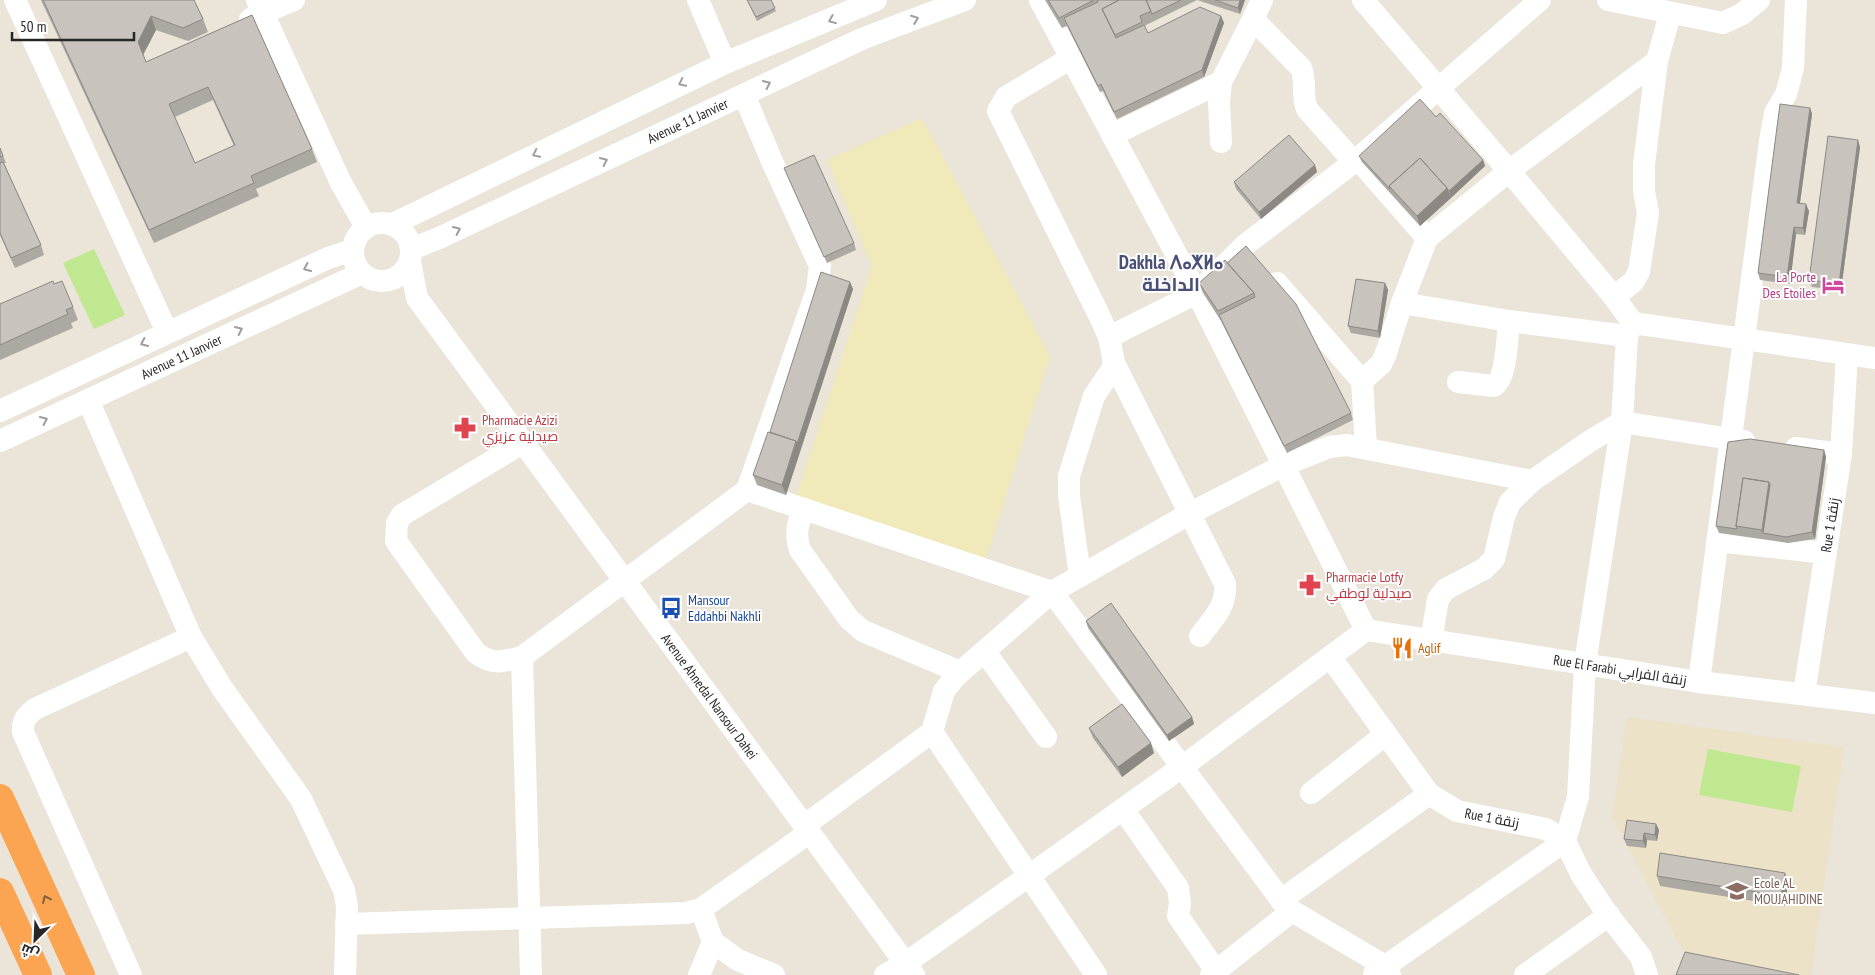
<svg xmlns="http://www.w3.org/2000/svg" width="1875" height="975" viewBox="0 0 1875 975" font-family="'PT Sans Narrow',Cairo,'Noto Sans Tifinagh',sans-serif">
<rect width="100%" height="100%" fill="#eae4d9"/>
<!-- education -->
<path fill="#ece2c8" d="M1627,717L1844,747L1811,975H1738L1690,965L1612,817Z"/>
<!-- sand -->
<path fill="#f0eabb" d="M922,118L1050,356L985,562L795,499L872,266L827,160Z"/>
<!-- pitch -->
<path fill="#bfe891" d="M94,249L125,315L94,329L63,263Z
M1708,749L1801,766L1792,812L1699,795Z"/>
<g fill="none" stroke-linecap="round" stroke-linejoin="round">
<!-- minor -->
<g stroke="#fff" stroke-width="22">
<path d="M15,0L167,332"/>
<path d="M257,0L341,183L366,227"/>
<path d="M698,0L725,63"/>
<path d="M1040,0L1197,293L1366,630"/>
<path d="M1262,0L1253,19L1301,68C1307,81 1301,95 1307,109L1354,162"/>
<path d="M1363,0L1509,171L1614,297L1633,323L1627,336L1622,422L1585,664L1578,797L1565,841L1374,974"/>
<path d="M1608,0L1723,23L1742,14L1759,0"/>
<path d="M250,19L294,0"/>
<path d="M1071,58L1006,97L998,111L1099,315L1109,337L1114,363L1225,584C1227,606 1213,619 1200,636"/>
<path d="M744,95L771,159L820,266L817,290L747,490L1052,592L1281,900L1292,911L1385,966L1390,975"/>
<path d="M1112,135L1221,82"/>
<path d="M1221,142L1219,102L1221,82L1253,19"/>
<path d="M1357,158L1427,238L1402,303"/>
<circle cx="382" cy="252" r="29"/>
<path d="M393,224L725,63L876,0"/>
<path d="M1427,238L1509,171L1657,61"/>
<path id="s1" d="M412,249L439,238L864,38L965,0"/>
<path id="s2" d="M410,262L417,298L914,975"/>
<path d="M1277,283L1362,381L1366,448"/>
<path d="M1614,297L1633,282L1639,272L1648,213L1644,191V164L1657,61L1670,14"/>
<path d="M1633,323L1875,358"/>
<path d="M1109,337L1197,293L1245,245L1354,162L1540,0"/>
<path d="M1362,381L1381,364L1385,356L1402,303L1509,321L1627,336"/>
<path d="M1458,382L1494,386C1507,377 1507,338 1509,321"/>
<path d="M88,400L191,637L222,688L301,799L344,890L347,906L345,975"/>
<path d="M0,411L328,258L353,250"/>
<path id="s3" d="M0,441L362,273"/>
<path d="M524,442L402,515L397,523L396,541L476,653C492,665 503,662 522,657L747,490"/>
<path d="M1796,448L1841,454"/>
<path d="M804,509C797,524 795,534 800,550L849,619L863,631L960,672"/>
<path d="M1717,541L1826,553"/>
<path d="M1080,576L1069,496V476L1094,396L1111,371L1114,363"/>
<path d="M1366,630L1699,682L1875,703"/>
<path d="M1431,641L1438,599L1446,589L1484,569L1494,559L1504,517L1510,502L1532,481L1590,441L1622,422L1744,441"/>
<path d="M985,652L1046,737"/>
<path d="M522,657L531,975"/>
<path d="M1331,658L1429,794L1457,811L1546,829L1565,841L1581,874L1606,912L1641,957L1647,975"/>
<path d="M1699,682L1770,141L1775,113L1786,94L1793,68L1796,0"/>
<path d="M1804,694L1841,454L1847,355"/>
<path d="M932,732L1096,975"/>
<path d="M1311,793L1386,734"/>
<path d="M1123,809L1178,888L1180,903L1178,916L1216,971"/>
<path d="M805,825L932,732L944,691L956,676L1052,592L1189,514L1282,466L1329,447L1347,445L1532,481"/>
<path d="M1281,900L1429,794"/>
<path d="M701,909L713,942L738,960L774,975"/>
<path d="M346,924L686,913L701,909L810,832"/>
<path d="M131,975L23,732C22,721 26,716 35,709L191,637"/>
<path d="M699,975L713,942"/>
<path d="M885,975L906,963L1182,767L1366,630"/>
<path d="M1211,975L1292,911"/>
<path d="M1525,975L1609,915"/>
</g>
<!-- highway -->
<path stroke="#fba452" stroke-width="28" d="M0,798L81,975
M0,892L38,975"/>
</g>
<!-- wall -->
<path fill="#aca8a2" fill-rule="evenodd" d="M41,0H194L203,19L208,32L188,41L156,30L143,55L146,62L252,15L312,149L317,162L256,189L259,196L154,243ZM213,100L234,146L195,163L175,117Z
M747,0H771L776,11L757,21Z
M1045,0H1245L1240,14L1197,0L1144,26L1148,33L1221,16L1224,23L1204,77L1117,119L1103,91L1100,92L1067,26L1062,28Z
M1810,108L1812,114L1800,203L1809,211L1805,235L1796,234L1790,284L1760,280L1758,273Z
M1436,117L1483,160L1485,166L1420,226L1362,162L1359,156Z
M1860,147L1841,290L1812,287L1809,280Z
M0,148L6,163H4L41,245L44,255L15,268L0,235Z
M1315,165L1317,172L1261,219L1236,189L1234,182Z
M784,168L854,243L856,250L827,263Z
M1246,246L1351,413L1353,420L1287,453L1221,321L1203,293L1199,283L1227,263Z
M850,282L853,289L786,495L757,485L753,475L770,432Z
M1385,283L1388,290L1380,338L1351,333L1348,326Z
M54,284L73,307L78,320L71,323L73,328L0,360V304Z
M1824,450L1826,457L1815,539L1788,543L1719,533L1716,526Z
M1086,621L1192,717L1194,724L1169,741L1088,628Z
M1089,728L1154,753L1122,777L1093,738Z
M1656,824L1659,830L1657,841L1647,840L1646,848L1627,846L1624,839Z
M1657,876L1788,883L1785,906L1660,886Z"/>
<!-- shaded-wall -->
<path fill="#8c8884" d="M1240,0H1245L1240,14L1238,8Z
M151,16L156,30L143,55L138,42Z
M1221,16L1224,23L1204,77L1202,70Z
M1810,108L1812,114L1799,210L1797,203Z
M1858,140L1860,147L1841,290L1839,284Z
M1483,160L1485,166L1451,198L1449,191Z
M1315,165L1317,172L1261,219L1259,212Z
M1447,188L1451,198L1420,226L1417,216Z
M1806,204L1809,211L1805,235L1803,228Z
M1794,227L1796,234L1790,284L1787,277Z
M850,282L853,289L786,495L782,485Z
M1385,283L1388,290L1380,338L1378,331Z
M1824,450L1826,457L1815,539L1812,532Z
M1769,482L1772,492L1763,533L1762,530Z
M1192,717L1194,724L1169,741L1167,735Z
M1151,743L1154,753L1122,777L1118,767Z
M1656,824L1659,830L1657,841L1655,835Z
M1644,833L1647,840L1646,848L1643,841Z
M1785,873L1788,883L1785,906L1781,896Z"/>
<!-- building -->
<path fill="#c8c3bc" stroke="#8c8884" fill-rule="evenodd" d="M43,0H194L203,19L183,28L151,16L138,42L146,62L252,15L312,149L251,176L254,183L149,230ZM208,87L235,145L195,163L169,104Z
M747,0H771L775,8L756,17Z
M1048,0H1094L1059,18Z
M1097,0H1119L1102,9L1116,38L1144,25L1148,33L1200,7L1221,16L1202,70L1114,112L1101,84L1098,86L1064,18L1098,2Z
M1119,0H1146L1151,11L1140,16L1142,22L1115,35L1102,9Z
M1146,0H1181L1152,14Z
M1215,0H1240L1238,8Z
M1420,99L1436,117L1440,113L1483,160L1449,191L1447,188L1420,158L1389,186L1390,189L1359,156Z
M1780,104L1810,108L1797,203L1806,204L1803,228L1794,227L1787,277L1758,273Z
M1289,135L1315,165L1259,212L1234,182Z
M1828,136L1858,140L1839,284L1809,280Z
M0,148L3,156L0,157Z
M814,155L854,243L824,257L784,168Z
M1420,158L1447,188L1417,216L1389,186Z
M3,162L41,245L11,258L0,233V163Z
M1246,246L1296,304L1351,413L1284,446L1219,315L1255,297L1254,293L1227,263Z
M1225,260L1254,293L1218,311L1199,283Z
M821,272L850,282L797,444L796,441L770,432Z
M1356,279L1385,283L1378,331L1348,326Z
M53,281L54,284L62,281L73,307L66,310L68,314L0,345V304Z
M768,432L796,441L782,485L753,475Z
M1750,439L1824,450L1812,532L1786,537L1763,533L1770,485L1769,482L1743,478L1736,526L1737,529L1716,526L1728,442Z
M1743,478L1769,482L1762,530L1736,526Z
M1111,603L1192,717L1167,735L1086,621Z
M1122,704L1151,743L1118,767L1089,728Z
M1627,820L1656,824L1655,835L1644,833L1643,841L1624,839Z
M1660,853L1785,873L1781,896L1657,876Z
M1685,952L1799,975H1676Z"/>
<!-- one-way arrows -->
<defs><path id="oneway-chevron" d="M-2-3.5L2.5 0L-2 3.5" fill="none" stroke-width="1.6" stroke-linecap="round" stroke-linejoin="round" transform="scale(1.25)"/></defs>
<g stroke="#9e9e9e">
<use href="#oneway-chevron" transform="translate(915 19) rotate(-21)"/>
<use href="#oneway-chevron" transform="translate(832 20) rotate(158)"/>
<use href="#oneway-chevron" transform="translate(682 83) rotate(154)"/>
<use href="#oneway-chevron" transform="translate(767 84) rotate(-25)"/>
<use href="#oneway-chevron" transform="translate(536 154) rotate(154)"/>
<use href="#oneway-chevron" transform="translate(604 161) rotate(-25)"/>
<use href="#oneway-chevron" transform="translate(457 230) rotate(-25)"/>
<use href="#oneway-chevron" transform="translate(307 268) rotate(155)"/>
<use href="#oneway-chevron" transform="translate(239 330) rotate(-25)"/>
<use href="#oneway-chevron" transform="translate(144 343) rotate(155)"/>
<use href="#oneway-chevron" transform="translate(44 420) rotate(-25)"/>
</g>
<use stroke="#865f3a" href="#oneway-chevron" transform="translate(46 899) rotate(-115)"/>
<!-- icons -->
<defs>
<g id="hotel-bare" transform="scale(1.725)"><path d="M-6-4.5h1.5V1H6V5H4.5V3h-9V5H-6ZM-4 0a1.8 1.8 0 1 1 3.6 0ZM.5 0V-2.5h3Q6-2.5 6 0Z" fill="#d1479c" stroke="#fff" stroke-width="2.5" paint-order="stroke"/></g>
<g id="pharmacy-bare" transform="scale(1.725)"><path d="M-2-6h4v4h4v4h-4v4h-4v-4h-4v-4h4Z" fill="#e0444e" stroke="#fff" stroke-width="2.5" paint-order="stroke"/></g>
<g id="bus-bare" transform="scale(1.725)"><path d="M-5-6H5V4H4V6H2V4H-2V6H-4V4H-5ZM-3.5-4V0h7V-4ZM-3.5 1.2v1.5H-2V1.2ZM2 1.2v1.5H3.5V1.2Z" fill="#1a4fb4" stroke="#fff" stroke-width="2.5" paint-order="stroke"/></g>
<g id="restaurant-bare" transform="scale(1.725)"><path d="M-5-6h1v4h1v-4h1v4h1v-4h1v5L-1.5 .5V6h-2V.5L-5-1ZM5-6V6H3V1.5H1.5Q1.5-4 5-6Z" fill="#e8710a" stroke="#fff" stroke-width="2.5" paint-order="stroke"/></g>
<g id="school-bare" transform="scale(1.725)"><path d="M0-5L7-2L0 1L-7-2ZM-4 1L0 2.5L4 1V4Q0 6-4 4Z" fill="#8d6e63" stroke="#fff" stroke-width="2.5" paint-order="stroke"/></g>
</defs>
<g fill-rule="evenodd">
<use href="#hotel-bare" x="1833" y="285"/>
<use href="#pharmacy-bare" x="465" y="428"/>
<use href="#pharmacy-bare" x="1310" y="585"/>
<use href="#bus-bare" x="671" y="608"/>
<use href="#restaurant-bare" x="1402" y="648"/>
<use href="#school-bare" x="1737" y="891"/>
</g>
<g text-anchor="middle" dominant-baseline="central" stroke-width="4" stroke-linejoin="round" paint-order="stroke">
<!-- street labels -->
<g font-size="14" fill="#272727" stroke="#fff">
<text stroke="none"><textPath href="#s1" startOffset="304">Avenue 11 Janvier</textPath></text>
<text stroke="none"><textPath href="#s3" startOffset="200">Avenue 11 Janvier</textPath></text>
<text transform="translate(1830 525) rotate(-81)">Rue 1 زنقة</text>
<text transform="translate(1620 670) rotate(9)">Rue El Farabi زنقة الفرابي</text>
<text stroke="none"><textPath href="#s2" startOffset="531">Avenue Ahnedal Nansour Dahei</textPath></text>
<text transform="translate(1492 818) rotate(11)">Rue 1 زنقة</text>
</g>
<!-- hotel labels -->
<g font-size="14" fill="#b23c85" stroke="#fff" text-anchor="end">
<text x="1816" y="277">La Porte<tspan x="1816" dy="16">Des Etoiles</tspan></text>
</g>
<!-- health labels -->
<g font-size="14" fill="#be3a42" stroke="#fff" text-anchor="start">
<text x="482" y="420">Pharmacie Azizi<tspan x="482" dy="16">صيدلية عزيزي</tspan></text>
<text x="1326" y="577">Pharmacie Lotfy<tspan x="1326" dy="16">صيدلية لوطفي</tspan></text>
</g>
<!-- transit labels -->
<g font-size="14" fill="#164399" stroke="#fff" text-anchor="start">
<text x="688" y="600">Mansour<tspan x="688" dy="16">Eddahbi Nakhli</tspan></text>
</g>
<!-- food labels -->
<g font-size="14" fill="#c56008" stroke="#fff" text-anchor="start">
<text x="1418" y="648">Aglif</text>
</g>
<!-- education labels -->
<g font-size="14" fill="#785e54" stroke="#fff" text-anchor="start">
<text x="1754" y="883">Ecole AL<tspan x="1754" dy="16">MOUJAHIDINE</tspan></text>
</g>
<!-- district labels -->
<g font-size="19" font-weight="bold" fill="#494f77" stroke="#fff">
<text x="1171" y="262">Dakhla ⴷⴰⵅⵍⴰ<tspan x="1171" dy="22">الداخلة</tspan></text>
</g>
</g>
<!-- north arrow -->
<g transform="translate(35 940) rotate(204)" stroke="#ffffff" stroke-width="4" paint-order="stroke">
<path d="M0-4L9 19L0 12L-9 19Z" fill="#272727"/>
<text y="-8" font-size="14" font-weight="bold" text-anchor="middle" fill="#272727">ش</text>
</g>
<!-- scale -->
<path d="M12 32v8h122v-8" fill="none" stroke="#272727" stroke-width="2.5"/>
<text x="20" y="32" font-size="15" fill="#272727" stroke="#ffffff" stroke-width="4" paint-order="stroke">50 m</text>
</svg>
